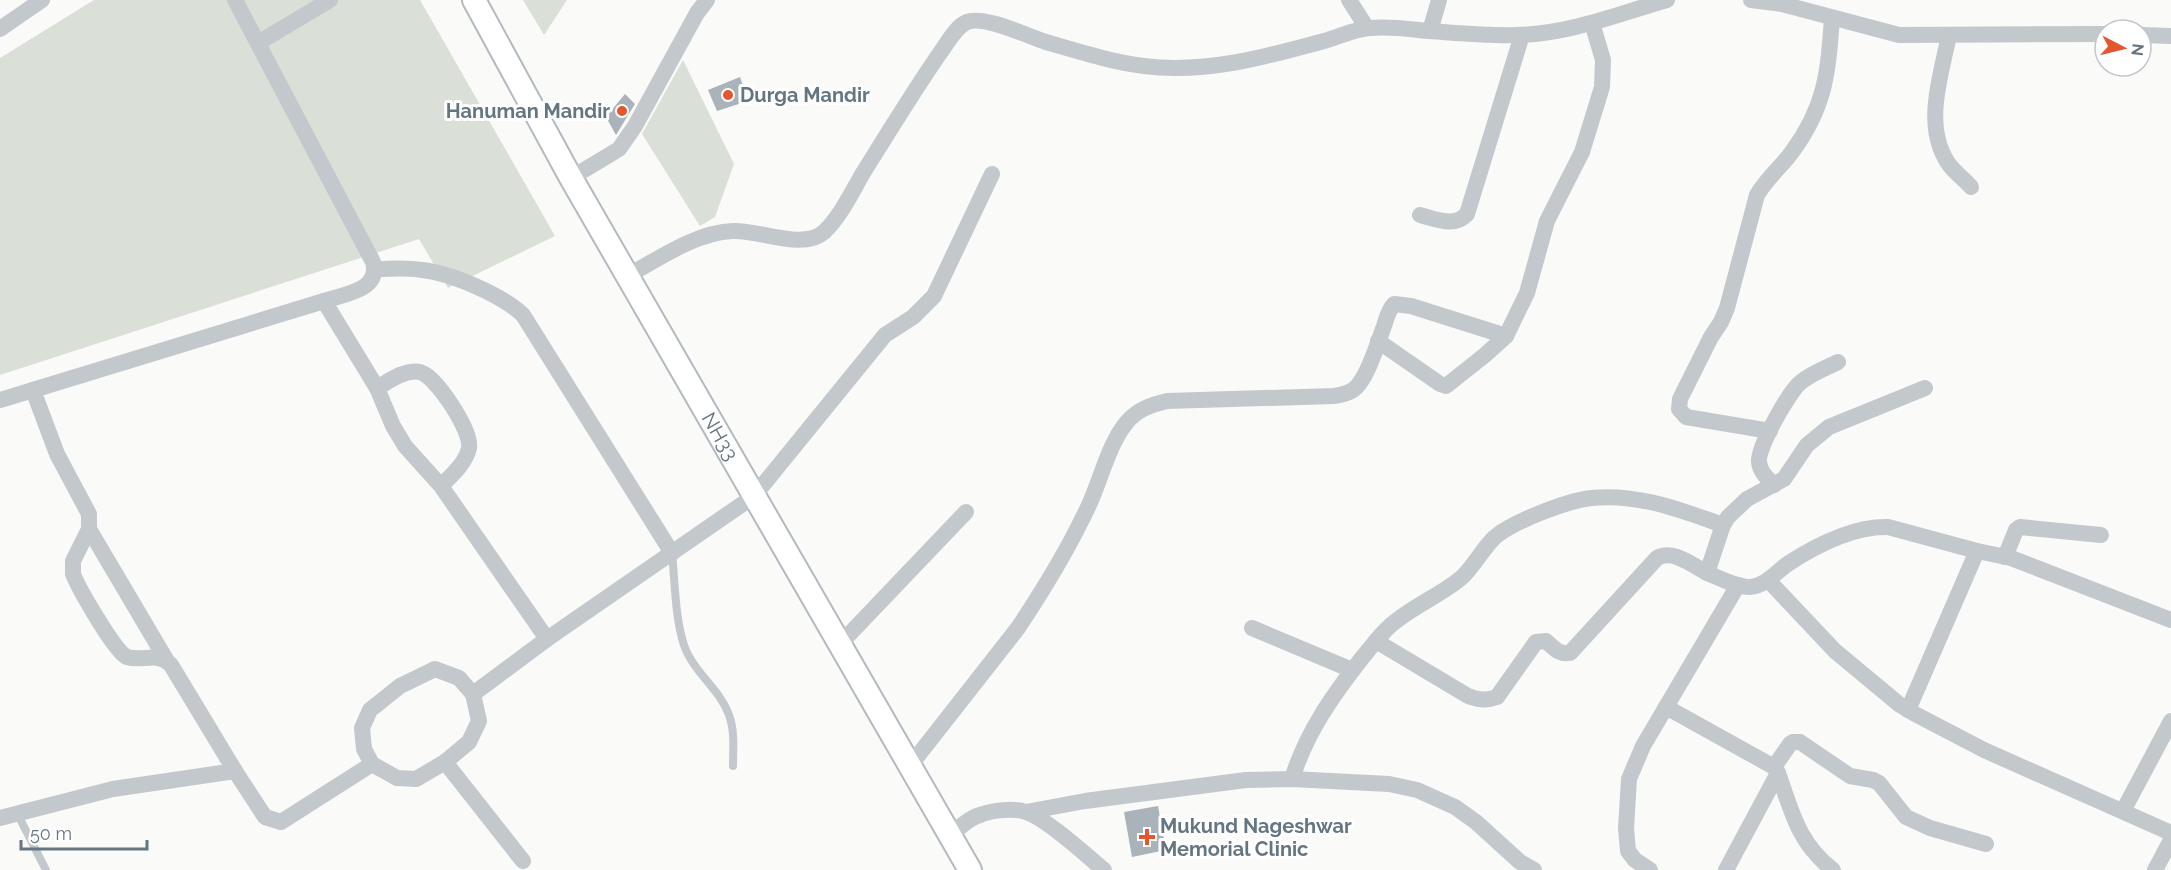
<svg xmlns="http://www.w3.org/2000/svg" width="2171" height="870" viewBox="0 0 2171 870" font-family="Raleway,sans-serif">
  <rect width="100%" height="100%" fill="#fafaf8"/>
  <g fill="#dadfd7">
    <path d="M94,0H420L555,236L448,288L419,239L0,375V58Z"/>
    <path d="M523,0H567L544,35Z"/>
    <path d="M683,60L734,164L715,217L700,226L642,134Z"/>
  </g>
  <g fill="#aab3b9">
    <path d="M740,77L748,101L717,111L708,90Z"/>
    <path d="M625,94L635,104L616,135L606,117Z"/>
    <path d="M1158,806L1166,850L1132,857L1124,812Z"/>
  </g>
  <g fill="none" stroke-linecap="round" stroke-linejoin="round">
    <g stroke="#b3babf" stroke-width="26">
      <g id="secondary">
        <path id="s1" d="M474,0L571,178L970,870"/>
      </g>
    </g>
    <g stroke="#c3c8cc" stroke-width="8">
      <path d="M672,553C675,582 675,618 684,645C693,672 720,689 729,715C735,731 733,749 733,766"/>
      <path d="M17,813L46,870"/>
    </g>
    <g stroke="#c3c8cc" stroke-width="16">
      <path d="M235,0L373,262C381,290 345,294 324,301"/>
      <path d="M1349,0L1367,28"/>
      <path d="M1751,0L1782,4L1899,35L2105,34"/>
      <path d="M0,29L42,0"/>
      <path d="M1430,31L1439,0"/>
      <path d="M1949,35C1941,76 1923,125 1948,163C1954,172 1964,179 1971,187"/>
      <path d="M2141,35L2171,36"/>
      <path d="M258,43L330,0"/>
      <path d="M571,178L619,149L635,126L697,13L707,0"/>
      <path d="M1420,215C1436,219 1454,228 1467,214L1522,35"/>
      <path d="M375,269C390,269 406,267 422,270C451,273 502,295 523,315L672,553"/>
      <path d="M629,275C660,258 695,233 732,231C758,229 803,251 824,232C840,217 852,192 863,173C888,133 913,92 940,53C947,44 955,27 967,22C984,15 1027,36 1046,42C1077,51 1111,62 1144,66C1204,74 1266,57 1324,41C1339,37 1354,29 1370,28C1389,26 1409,29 1429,31C1458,33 1488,36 1517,35C1569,34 1618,14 1667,0"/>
      <path d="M1378,341L1440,384L1446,386L1485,355L1506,336L1527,293L1547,221L1582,152L1602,87L1603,60L1592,23"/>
      <path d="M33,390L324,301L377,388"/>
      <path d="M0,400L33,390L57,454L89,514V529L73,561V574C78,587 116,654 127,657C143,662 158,651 171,665L235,771L265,817L281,822L372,764"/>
      <path d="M1770,431L1686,417L1679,409L1680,399L1711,337L1721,322L1727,308L1757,195C1767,178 1781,167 1792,152C1826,106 1828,72 1832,18"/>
      <path d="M1774,485C1767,478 1760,472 1759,462C1757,448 1790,390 1801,382C1812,373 1826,368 1838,362"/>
      <path d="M441,486C451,476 466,463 469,448C472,431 436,376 420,372C405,369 389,381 377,388L393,426L405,446L441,486L547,639L473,694"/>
      <path d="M89,529L167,661"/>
      <path d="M2005,557L2016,530L2020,527L2101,535"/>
      <path d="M1707,573C1720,578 1736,587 1750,587C1766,586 1777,571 1789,563C1817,545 1854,526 1888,527L1977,551L2011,558L2171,620"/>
      <path d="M1768,580L1835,651L1900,705L1915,714L1984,750L2171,833"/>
      <path d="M1252,628L1352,670"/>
      <path d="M547,639L754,496L885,335L913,317L934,296L992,174"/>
      <path d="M1376,641L1468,696C1479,700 1486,701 1497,697L1536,642L1546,641C1554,648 1559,655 1570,653L1657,558C1673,549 1692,565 1707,573L1723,525L1728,517L1747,499L1784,479L1807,445L1829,427L1925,388"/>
      <path d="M839,645L966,512"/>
      <path d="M435,669L459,678L473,694L479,721L469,742L445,762L416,779L397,778L372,764L364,749L362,728L370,710L400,686Z"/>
      <path d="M1666,707L1774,767L1790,744L1793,742H1800L1850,776L1873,780L1879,783L1906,817L1930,828L1986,844"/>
      <path d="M1908,710L1977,551"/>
      <path d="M445,762L523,861"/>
      <path d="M909,767L1018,628C1044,589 1069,548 1089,505C1101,479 1109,443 1127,422C1138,409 1151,405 1167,401L1334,396C1341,395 1347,394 1353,390C1367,381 1378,342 1384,326C1387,317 1388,311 1394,304L1411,306L1506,336"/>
      <path d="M1778,773C1792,812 1798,843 1833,870"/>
      <path d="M1292,779C1306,733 1333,695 1362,658C1373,645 1382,631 1396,621C1416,605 1440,595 1460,579C1474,567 1482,549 1495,537C1514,521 1567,501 1591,498C1638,493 1680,510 1723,525"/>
      <path d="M2123,811L2171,721"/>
      <path d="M1026,812L1085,801L1246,780L1292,779L1389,784L1417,790L1455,807L1476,822L1520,862L1534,870"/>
      <path d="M0,818L113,789L235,771"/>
      <path d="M950,836C959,828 969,818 980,815C992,810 1014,808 1026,812C1047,819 1086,855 1104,870"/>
      <path d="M1650,870L1635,860L1628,851L1626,828L1629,779L1643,746L1738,585"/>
      <path d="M1726,870L1778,773L1774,767"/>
      <path d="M2155,870L2171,840"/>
    </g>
    <use href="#secondary" stroke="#fff" stroke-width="22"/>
  </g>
  <g fill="#e4572e" stroke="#fff" stroke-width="2">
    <circle cx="728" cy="95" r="6"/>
    <circle cx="622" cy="111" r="6"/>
    <path d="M1144 828h6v6h6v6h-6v6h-6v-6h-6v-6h6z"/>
  </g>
  <g text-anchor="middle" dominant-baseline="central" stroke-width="6" stroke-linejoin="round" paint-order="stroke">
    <g font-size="20" font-weight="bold" fill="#657683" stroke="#fff" text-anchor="start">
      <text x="740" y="95">Durga Mandir</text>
      <text x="610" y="111" text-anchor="end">Hanuman Mandir</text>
      <text x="1160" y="826">Mukund Nageshwar<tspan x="1160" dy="23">Memorial Clinic</tspan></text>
    </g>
    <g font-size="20" fill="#657683" stroke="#fff">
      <text stroke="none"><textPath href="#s1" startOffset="501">NH33</textPath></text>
    </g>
  </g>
  <g transform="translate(2123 48) rotate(97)"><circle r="28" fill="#ffffff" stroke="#c1c8cd" stroke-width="1.5"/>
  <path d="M0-4.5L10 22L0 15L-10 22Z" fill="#e4572e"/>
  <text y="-9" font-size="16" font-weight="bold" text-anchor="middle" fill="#657683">N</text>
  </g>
  <path d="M21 840v9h126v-9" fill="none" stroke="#657683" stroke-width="3"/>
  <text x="30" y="840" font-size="18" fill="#657683" stroke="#ffffff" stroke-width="4.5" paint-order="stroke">50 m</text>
</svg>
